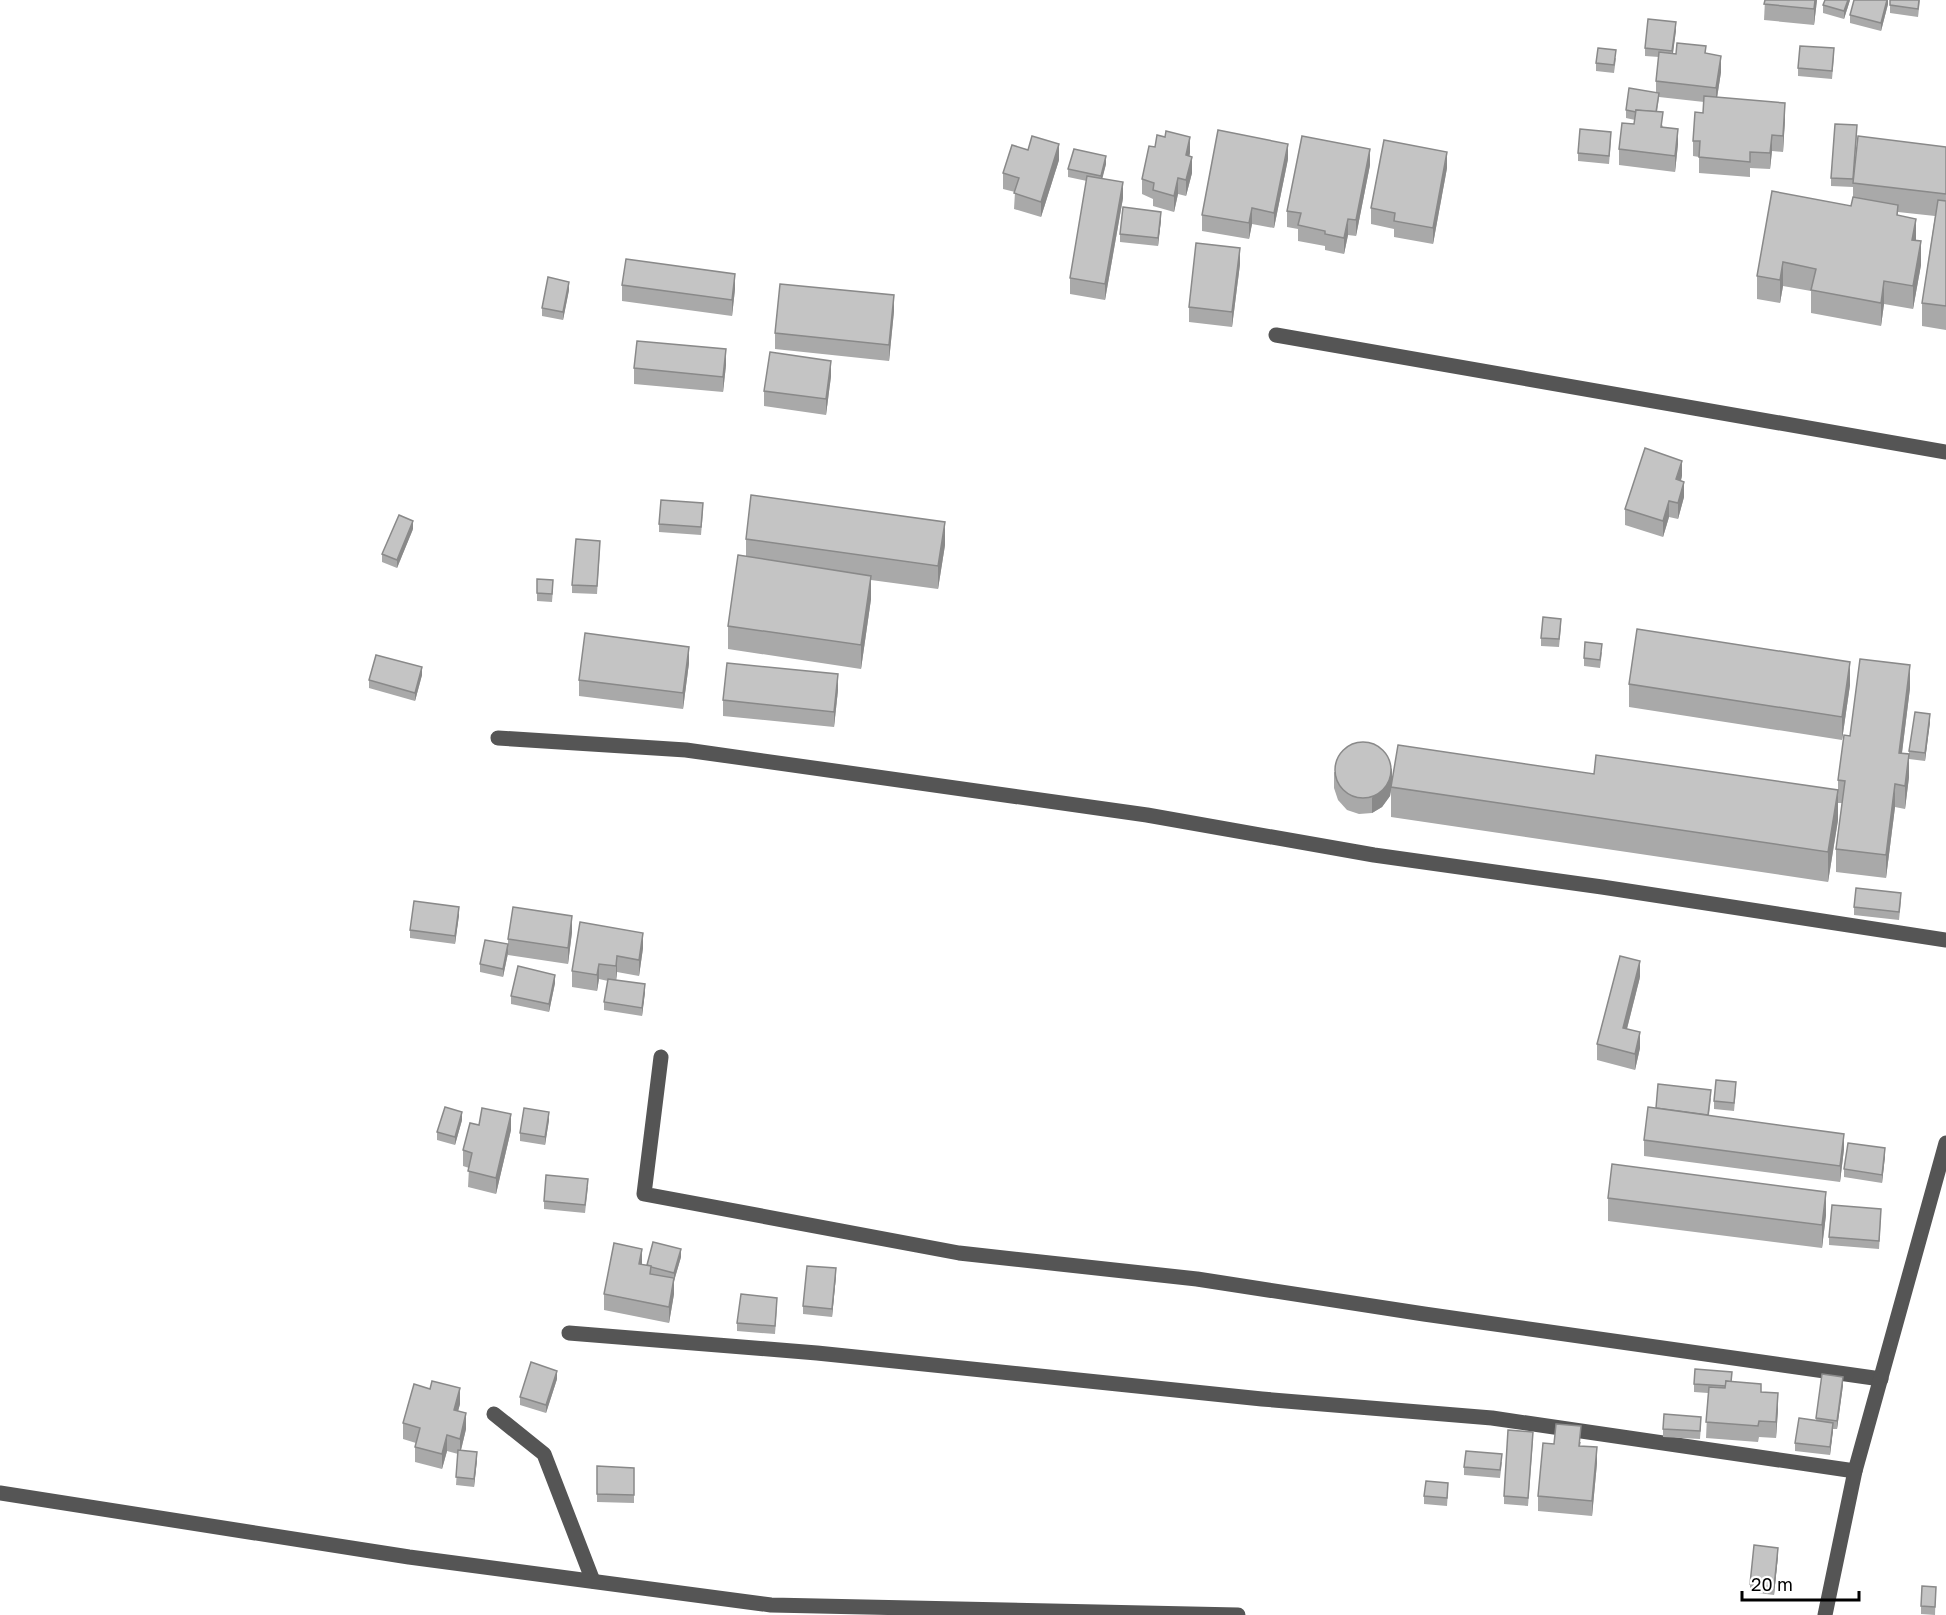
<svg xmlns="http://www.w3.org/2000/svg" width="1946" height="1615" viewBox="0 0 1946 1615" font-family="'Golos Text',sans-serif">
  <rect width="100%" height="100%" fill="#fff"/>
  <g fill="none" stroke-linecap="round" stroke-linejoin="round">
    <g stroke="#555" stroke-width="15">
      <path d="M1276,335L1946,452"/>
      <path d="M498,738L686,750L1147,815L1374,855L1602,887L1946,940"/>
      <path d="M661,1057L644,1194L959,1253L1197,1279L1424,1314L1881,1379"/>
      <path d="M569,1333L817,1353L1262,1399L1492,1418L1855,1471"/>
      <path d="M494,1414L544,1454L593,1581"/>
      <path d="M0,1493L409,1557L771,1605L1238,1615"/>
      <path d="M1825,1615L1855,1471L1946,1143"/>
    </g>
  </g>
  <g fill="#a9a9a9">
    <path d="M1765,0H1817L1814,25L1764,20Z"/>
    <path d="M1850,0L1844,19L1823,13V5Z"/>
    <path d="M1888,0V4L1881,31L1850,23V15Z"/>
    <path d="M1920,0L1918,17L1890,13V5Z"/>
    <path d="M1676,30L1673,54H1706L1721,72L1717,98L1785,119L1783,152L1772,151L1770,169L1750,168V177L1699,173V157L1693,156V141L1703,113L1704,102L1659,97L1657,112L1663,127L1678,144L1675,172L1619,165V149L1634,124L1635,120L1626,118V110L1656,92V81L1659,57L1645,56V48Z"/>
    <path d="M1834,56L1832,79L1798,76V68Z"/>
    <path d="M1616,58L1614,73L1596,71V63Z"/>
    <path d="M1857,133L1855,160L1946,147V330L1922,326V303L1935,216L1898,212V216L1916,241L1921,265L1913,309L1884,304L1881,326L1811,313V291L1783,286L1780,303L1757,299V276L1851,206L1853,198V187L1831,186V178Z"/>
    <path d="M1611,140L1609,164L1578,161V153Z"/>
    <path d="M1190,153L1189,156L1192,173L1186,196L1178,194L1174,212L1153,206V199L1142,194V179Z"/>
    <path d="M1288,159L1274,228L1252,224L1249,239L1202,231V215Z"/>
    <path d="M1059,160L1041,217L1014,209L1015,192L1003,189V173Z"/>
    <path d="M1106,164L1102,178L1123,198L1105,300L1070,294V278L1087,181L1068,177V169Z"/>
    <path d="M1370,165L1356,236L1348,235L1344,254L1325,250V246L1298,241V229L1287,227V211Z"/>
    <path d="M1447,168L1433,244L1394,237V229L1371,224V208Z"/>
    <path d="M1161,220L1158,246L1120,242V234Z"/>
    <path d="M1240,264L1232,327L1189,322V307Z"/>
    <path d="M622,285L735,289L732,316L622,301Z"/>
    <path d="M569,290L563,320L542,316V308Z"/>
    <path d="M894,311L889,361L775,349V333Z"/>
    <path d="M726,365L723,392L634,384V368Z"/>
    <path d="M831,376L826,415L764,406V391Z"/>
    <path d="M1682,476L1681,481L1684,497L1678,519L1669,517L1663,537L1625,525V509Z"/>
    <path d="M703,511L701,535L659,532V524Z"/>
    <path d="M413,529L397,568L382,562V554Z"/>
    <path d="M746,539L945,545L938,589L871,580V599L861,669L728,649V626L746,556Z"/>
    <path d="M600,549L597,594L572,593V585Z"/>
    <path d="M553,588L552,602L537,601V593Z"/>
    <path d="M1561,627L1559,647L1541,646V638Z"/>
    <path d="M1602,652L1600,668L1584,666V658Z"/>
    <path d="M689,663L683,709L579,696V680Z"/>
    <path d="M422,675L415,701L369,688V680Z"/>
    <path d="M1629,684L1850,685L1842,740L1629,707Z"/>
    <path d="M1910,688L1902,753L1909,777L1905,809L1895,807L1886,878L1836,872V849L1842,803H1838V780L1850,736Z"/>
    <path d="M838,690L834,727L723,716V700Z"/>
    <path d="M1930,722L1925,761L1909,759V751Z"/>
    <path d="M1334,772L1392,784L1390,796L1382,807L1372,813L1359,814L1347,810L1338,800L1334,788Z"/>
    <path d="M1594,774L1838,820L1828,882L1391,817V787Z"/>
    <path d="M1901,901L1899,920L1854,915V907Z"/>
    <path d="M459,915L455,944L410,938V930Z"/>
    <path d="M572,932L568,964L508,955V953L503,977L480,972V964L508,944V939Z"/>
    <path d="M643,948L639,976L617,972L616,980L645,992L642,1016L604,1010V1002L608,981L599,979L597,991L572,987V971Z"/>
    <path d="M1640,977L1627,1029L1640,1048L1635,1070L1597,1060V1044Z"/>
    <path d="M555,983L549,1012L511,1004V996Z"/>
    <path d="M1736,1090L1734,1111L1714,1109V1101Z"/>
    <path d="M1711,1098L1709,1115L1844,1149L1840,1182L1644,1156V1140Z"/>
    <path d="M462,1120L455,1145L437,1140V1132Z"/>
    <path d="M549,1120L545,1145L520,1141V1133Z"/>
    <path d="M479,1125L511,1130L496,1194L468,1187L469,1168L463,1166V1150Z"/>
    <path d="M1885,1156L1882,1183L1844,1177V1169Z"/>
    <path d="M588,1187L585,1213L544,1209V1201Z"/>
    <path d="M1608,1198L1826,1215L1822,1248L1608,1221Z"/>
    <path d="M1881,1217L1879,1249L1829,1245V1237Z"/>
    <path d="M681,1257L674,1281V1294L669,1323L604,1310V1294L642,1264L647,1265Z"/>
    <path d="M836,1276L832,1317L803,1314V1306Z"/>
    <path d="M777,1306L775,1334L737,1331V1323Z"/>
    <path d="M1822,1374L1843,1385L1837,1429H1833L1830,1455L1795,1451V1443L1816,1420Z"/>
    <path d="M557,1379L546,1413L520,1405V1397Z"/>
    <path d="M1732,1382L1761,1392L1778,1409L1776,1438L1759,1437L1758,1442L1706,1438L1708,1393L1694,1392V1384Z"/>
    <path d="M460,1404L458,1411L466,1429L461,1450L477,1460L474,1487L456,1485L458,1454L447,1451L442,1469L415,1462V1447L416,1443L403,1439V1423Z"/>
    <path d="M1701,1425L1700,1439L1663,1437V1429Z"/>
    <path d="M1533,1440L1528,1506L1504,1504V1496Z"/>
    <path d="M1581,1442L1580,1446L1597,1463L1592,1516L1538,1511V1496L1554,1444Z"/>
    <path d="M1502,1462L1500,1478L1464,1475V1467Z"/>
    <path d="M597,1466L634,1468V1503L597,1502Z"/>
    <path d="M1448,1491L1447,1506L1424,1504V1496Z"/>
    <path d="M1778,1556L1774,1595L1750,1592V1584Z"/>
    <path d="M1936,1587L1935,1615L1921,1614V1606Z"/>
  </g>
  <g fill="#898989">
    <path d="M1815,0H1817L1814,25V9Z"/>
    <path d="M1848,0H1850L1844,19V11Z"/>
    <path d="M1887,0H1888V4L1881,31V23Z"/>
    <path d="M1676,22V30L1672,59V51Z"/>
    <path d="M1721,56V72L1716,104V88Z"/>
    <path d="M1785,103V119L1783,152V136Z"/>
    <path d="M1678,129V144L1675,172V156Z"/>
    <path d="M1772,135V151L1770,169V153Z"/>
    <path d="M1190,137V153L1186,171V155Z"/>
    <path d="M1059,144V160L1041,217V202Z"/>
    <path d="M1288,144V159L1274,228V213Z"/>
    <path d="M1370,149V165L1356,236V220Z"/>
    <path d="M1447,152V168L1433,244V228Z"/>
    <path d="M1106,156V164L1101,184V176Z"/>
    <path d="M1192,157V173L1186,196V180Z"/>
    <path d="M1178,178V194L1174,212V196Z"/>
    <path d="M1123,182V198L1105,300V284Z"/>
    <path d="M1252,208V224L1249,239V223Z"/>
    <path d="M1161,212V220L1158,246V238Z"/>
    <path d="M1348,219V235L1344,254V238Z"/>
    <path d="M1916,219V242L1912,240Z"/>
    <path d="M1921,241V265L1913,309V286Z"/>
    <path d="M1240,248V264L1232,327V312Z"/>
    <path d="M1783,262V286L1780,303V280Z"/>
    <path d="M735,274V289L732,316V300Z"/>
    <path d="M1884,281V304L1881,326V303Z"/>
    <path d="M569,282V290L563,320V312Z"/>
    <path d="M894,295V311L889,361V345Z"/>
    <path d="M726,349V365L723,392V377Z"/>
    <path d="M831,361V376L826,415V399Z"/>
    <path d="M1682,461V476L1676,495V479Z"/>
    <path d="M1684,482V497L1678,519V503Z"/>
    <path d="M1669,501V517L1663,537V521Z"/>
    <path d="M413,521V529L397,568V560Z"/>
    <path d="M945,522V545L938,589V566Z"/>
    <path d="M871,576V599L861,669V645Z"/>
    <path d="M689,647V663L683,709V693Z"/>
    <path d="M1850,662V685L1842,740V717Z"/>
    <path d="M1910,665V688L1899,776V753Z"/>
    <path d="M422,667V675L415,701V693Z"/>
    <path d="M838,674V690L834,727V712Z"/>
    <path d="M1930,714V722L1925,761V753Z"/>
    <path d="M1909,754V777L1905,809V786Z"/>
    <path d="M1392,768V784L1390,796L1382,807L1372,813V798Z"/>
    <path d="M1895,784V807L1886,878V855Z"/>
    <path d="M1838,790V820L1828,882V852Z"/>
    <path d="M459,907V915L455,944V936Z"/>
    <path d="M572,916V932L568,964V948Z"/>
    <path d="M643,933V948L639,976V960Z"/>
    <path d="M508,945V953L503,977V969Z"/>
    <path d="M617,956V972L616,982V966Z"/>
    <path d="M1640,961V977L1623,1044V1028Z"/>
    <path d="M599,964V979L597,991V975Z"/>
    <path d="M555,975V983L549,1012V1004Z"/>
    <path d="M645,984V992L642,1016V1008Z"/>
    <path d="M1640,1032V1048L1635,1070V1054Z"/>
    <path d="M462,1112V1120L455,1145V1137Z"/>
    <path d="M549,1112V1120L545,1145V1137Z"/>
    <path d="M511,1114V1130L496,1194V1178Z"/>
    <path d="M1844,1134V1149L1840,1182V1166Z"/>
    <path d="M1885,1148V1156L1882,1183V1175Z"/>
    <path d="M1826,1192V1215L1822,1248V1225Z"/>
    <path d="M642,1249V1265L639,1264Z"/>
    <path d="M681,1249V1257L674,1281V1273Z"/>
    <path d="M836,1268V1276L832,1317V1309Z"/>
    <path d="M674,1278V1294L669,1323V1307Z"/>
    <path d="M557,1371V1379L546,1413V1405Z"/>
    <path d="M1843,1377V1385L1837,1429V1421Z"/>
    <path d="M460,1388V1404L454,1426V1410Z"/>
    <path d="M1778,1393V1409L1776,1438V1422Z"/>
    <path d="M466,1413V1429L460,1454V1439Z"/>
    <path d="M1833,1423V1431L1830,1455V1447Z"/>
    <path d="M447,1435V1451L442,1469V1454Z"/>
    <path d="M1597,1447V1463L1592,1516V1501Z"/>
    <path d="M477,1452V1460L474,1487V1479Z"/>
    <path d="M1778,1548V1556L1774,1595V1587Z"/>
  </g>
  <g fill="#c4c4c4" stroke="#898989" stroke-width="1.5">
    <path d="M1765,0H1815L1814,9L1764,4Z"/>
    <path d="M1825,0H1848L1844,11L1823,5Z"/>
    <path d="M1854,0H1887L1881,23L1850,15Z"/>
    <path d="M1890,0H1919L1918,9L1890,5Z"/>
    <path d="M1648,19L1676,22L1672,51L1645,48Z"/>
    <path d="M1677,43L1706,46L1705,53L1721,56L1716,88L1656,81L1659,52L1676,54Z"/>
    <path d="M1800,46L1834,48L1832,71L1798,68Z"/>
    <path d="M1598,48L1616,50L1614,65L1596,63Z"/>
    <path d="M1629,88L1659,93L1656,112L1636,110V112L1626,110Z"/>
    <path d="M1704,96L1785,103L1783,136L1772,135L1770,153L1750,152V162L1699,157L1700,141H1693L1695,112L1703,113Z"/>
    <path d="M1636,110L1663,112L1661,127L1678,129L1675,156L1619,149L1622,123L1634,124Z"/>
    <path d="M1835,124L1857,125L1853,179L1831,178Z"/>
    <path d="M1580,129L1611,132L1609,156L1578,153Z"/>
    <path d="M1218,130L1288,144L1274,213L1252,208L1249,223L1202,215Z"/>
    <path d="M1166,131L1190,137L1186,155L1192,157L1186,180L1178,178L1174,196L1153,190L1154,183L1142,179L1149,146L1155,147L1157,135L1165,137Z"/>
    <path d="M1032,136L1059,144L1041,202L1014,193L1019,178L1003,173L1012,145L1028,150Z"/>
    <path d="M1302,136L1370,149L1356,220L1348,219L1344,238L1325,234V231L1298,225L1301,213L1287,211Z"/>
    <path d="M1858,136L1946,147V194L1853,183Z"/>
    <path d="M1384,140L1447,152L1433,228L1394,221L1395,213L1371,208Z"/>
    <path d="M1074,149L1106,156L1101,176L1068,169Z"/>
    <path d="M1087,176L1123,182L1105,284L1070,278Z"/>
    <path d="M1772,191L1851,206L1853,197L1898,205L1897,215L1916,219L1912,240L1921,241L1913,286L1884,281L1881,303L1811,290L1816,269L1783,262L1780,280L1757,276Z"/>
    <path d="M1938,200L1946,201V306L1922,303Z"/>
    <path d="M1123,207L1161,212L1158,238L1120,234Z"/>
    <path d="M1196,243L1240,248L1232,312L1189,307Z"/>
    <path d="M626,259L735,274L732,300L622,285Z"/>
    <path d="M548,277L569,282L563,312L542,308Z"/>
    <path d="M780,284L894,295L889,345L775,333Z"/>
    <path d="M637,341L726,349L723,377L634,368Z"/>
    <path d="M770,352L831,361L826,399L764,391Z"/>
    <path d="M1645,448L1682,461L1676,479L1684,482L1678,503L1669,501L1663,521L1625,509Z"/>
    <path d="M751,495L945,522L938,566L746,539Z"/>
    <path d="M661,500L703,503L701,527L659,524Z"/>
    <path d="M399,515L413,521L397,560L382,554Z"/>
    <path d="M576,539L600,541L597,586L572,585Z"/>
    <path d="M738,555L871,576L861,645L728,626Z"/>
    <path d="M537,579L553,580L552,594L537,593Z"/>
    <path d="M1543,617L1561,619L1559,639L1541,638Z"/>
    <path d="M1637,629L1850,662L1842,717L1629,684Z"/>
    <path d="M585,633L689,647L683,693L579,680Z"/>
    <path d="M1585,642L1602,644L1600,660L1584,658Z"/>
    <path d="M376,655L422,667L415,693L369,680Z"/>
    <path d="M1860,659L1910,665L1899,753L1909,754L1905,786L1895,784L1886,855L1836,849L1845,781L1838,780L1844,735L1850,736Z"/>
    <path d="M727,663L838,674L834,712L723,700Z"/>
    <path d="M1915,712L1930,714L1925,753L1909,751Z"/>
    <circle cx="1363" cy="770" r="28"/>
    <path d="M1398,745L1594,774L1596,755L1838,790L1828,852L1391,787Z"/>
    <path d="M1856,888L1901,893L1899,912L1854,907Z"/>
    <path d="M414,901L459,907L455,936L410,930Z"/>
    <path d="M513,907L572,916L568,948L508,939Z"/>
    <path d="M580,922L643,933L639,960L617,956L616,966L599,964L597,975L572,971Z"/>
    <path d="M485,940L508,944L503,969L480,964Z"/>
    <path d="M1620,956L1640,961L1623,1028L1640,1032L1635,1054L1597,1044Z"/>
    <path d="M518,966L555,975L549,1004L511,996Z"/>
    <path d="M608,979L645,984L642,1008L604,1002Z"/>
    <path d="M1716,1080L1736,1082L1734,1103L1714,1101Z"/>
    <path d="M1658,1084L1711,1090L1708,1115L1656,1108Z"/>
    <path d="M445,1107L462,1112L455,1137L437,1132Z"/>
    <path d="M1648,1107L1844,1134L1840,1166L1644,1140Z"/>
    <path d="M482,1108L511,1114L496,1178L468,1171L472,1153L463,1150L470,1123L479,1125Z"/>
    <path d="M524,1108L549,1112L545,1137L520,1133Z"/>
    <path d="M1848,1143L1885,1148L1882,1175L1844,1169Z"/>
    <path d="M1612,1164L1826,1192L1822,1225L1608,1198Z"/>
    <path d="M546,1175L588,1179L585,1205L544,1201Z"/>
    <path d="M1832,1205L1881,1209L1879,1241L1829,1237Z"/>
    <path d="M653,1242L681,1249L674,1273L651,1267V1266L647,1265Z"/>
    <path d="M614,1243L642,1249L639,1264L651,1266L650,1274L674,1278L669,1307L604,1294Z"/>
    <path d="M807,1266L836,1268L832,1309L803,1306Z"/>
    <path d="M741,1294L777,1298L775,1326L737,1323Z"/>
    <path d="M531,1362L557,1371L546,1405L520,1397Z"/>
    <path d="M1695,1369L1732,1372L1731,1382L1726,1381V1386L1694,1384Z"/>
    <path d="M1822,1374L1843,1377L1837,1421L1816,1418Z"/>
    <path d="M432,1381L460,1388L454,1410L466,1413L460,1439L447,1435L442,1454L415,1447L420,1428L403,1423L414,1384L430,1389Z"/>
    <path d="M1726,1381L1761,1384V1392L1778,1393L1776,1422L1759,1421L1758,1426L1706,1422L1709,1387L1725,1388Z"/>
    <path d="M1664,1414L1701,1417L1700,1431L1663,1429Z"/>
    <path d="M1799,1418L1833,1423L1830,1447L1795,1443Z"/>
    <path d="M1556,1424L1581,1426L1579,1446L1597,1447L1592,1501L1538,1496L1543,1443L1554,1444Z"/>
    <path d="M1508,1430L1533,1432L1528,1498L1504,1496Z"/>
    <path d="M458,1450L477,1452L474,1479L456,1477Z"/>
    <path d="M1466,1451L1502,1454L1500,1470L1464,1467Z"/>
    <path d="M597,1466L634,1468V1495L597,1494Z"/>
    <path d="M1426,1481L1448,1483L1447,1498L1424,1496Z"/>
    <path d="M1754,1545L1778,1548L1774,1587L1750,1584Z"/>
    <path d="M1922,1586L1936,1587L1935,1607L1921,1606Z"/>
  </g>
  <path d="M1742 1591v9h117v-9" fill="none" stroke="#000000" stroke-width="3"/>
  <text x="1751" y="1591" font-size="18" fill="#000000" stroke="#ffffff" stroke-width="4.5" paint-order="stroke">20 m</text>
</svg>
